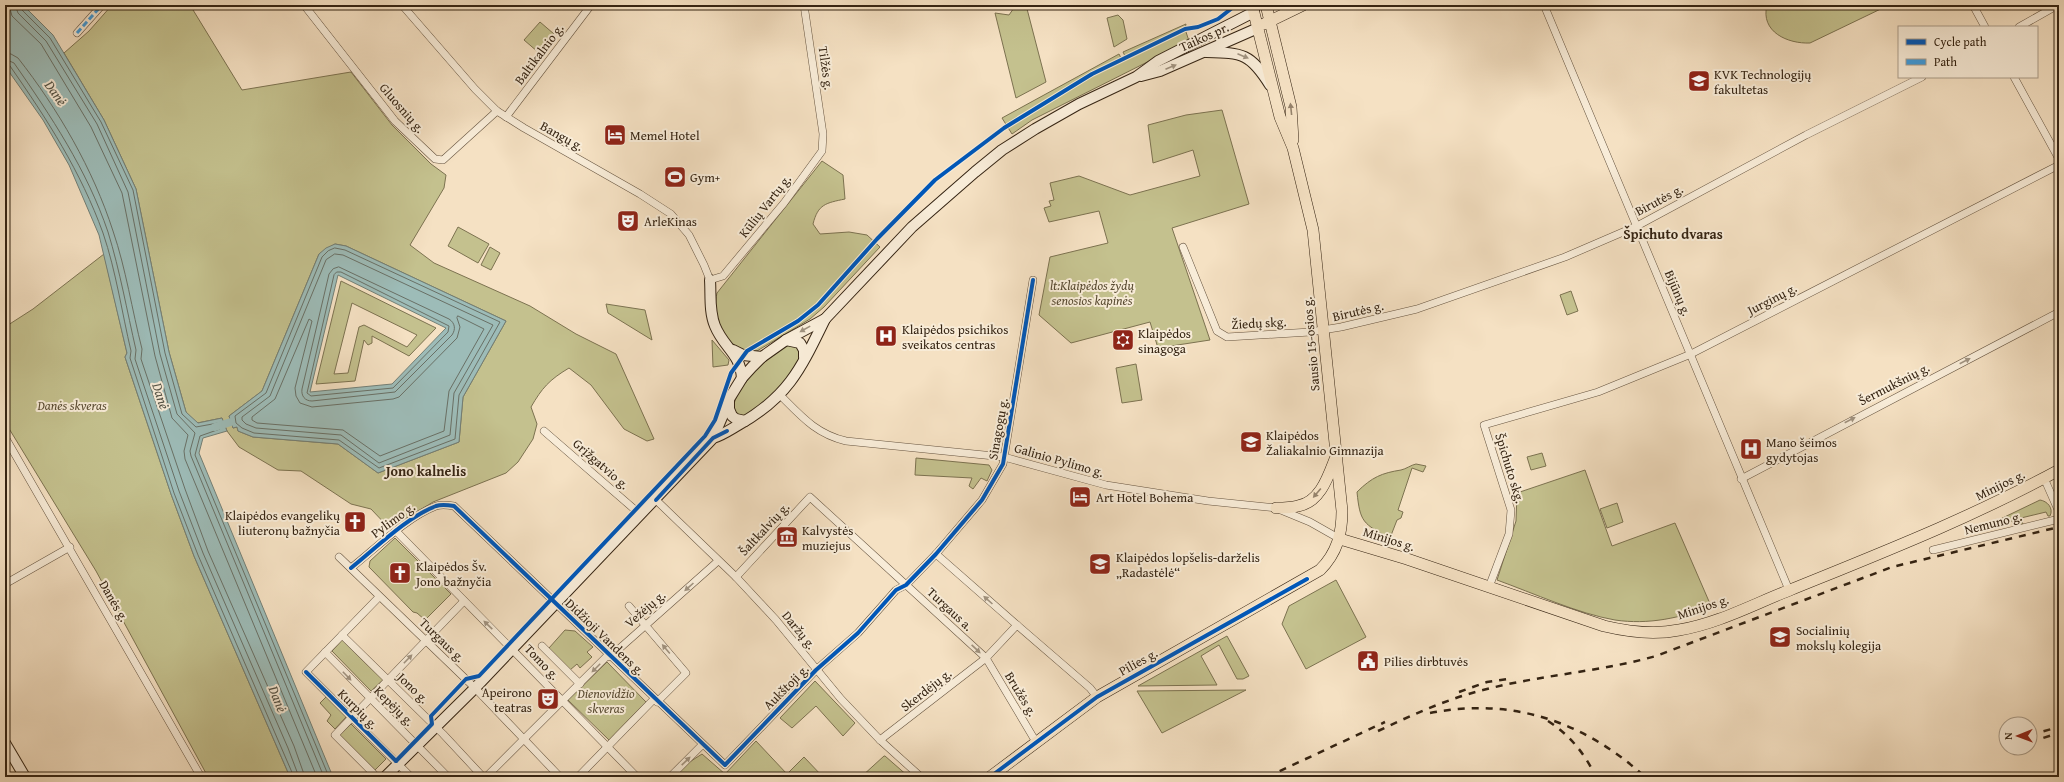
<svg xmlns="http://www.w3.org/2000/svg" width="2064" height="782" viewBox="0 0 2064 782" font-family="'Gentium Book Plus',serif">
  <rect width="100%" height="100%" fill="#f5e1c3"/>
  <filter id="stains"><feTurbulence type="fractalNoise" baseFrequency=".005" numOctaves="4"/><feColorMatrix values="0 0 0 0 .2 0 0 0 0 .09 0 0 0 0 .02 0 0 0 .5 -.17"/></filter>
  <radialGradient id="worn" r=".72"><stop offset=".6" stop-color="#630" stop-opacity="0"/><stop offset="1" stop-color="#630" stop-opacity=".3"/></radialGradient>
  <g fill="#c4c18e" stroke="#7c7250" fill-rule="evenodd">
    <path d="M112,5H190L242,90L351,72L392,125L431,164L446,175L444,188L410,245L434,263L530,306L576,334L616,354L654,439L647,441L624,429L591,385L569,368C549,380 542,388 531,407L537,424L533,439L518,462L506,473L433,502L390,529L371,509L351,504L301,471L278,470L239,447L227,431L222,418L197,423L186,412L169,352L136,189L104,120L64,53L89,31ZM335,244L346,246L506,321L463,397L459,442L378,473L338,444L253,437L238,431L237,427L233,428L229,416L262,391L319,254Z"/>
    <path d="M1016,5H1026L1046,82L1016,98L995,13L1009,15Z"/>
    <path d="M1767,5H1889L1810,43C1788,44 1760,32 1767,5Z"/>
    <path d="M1118,15L1123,20L1127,39L1114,47L1107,18Z"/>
    <path d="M540,22L554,34L538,52L524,40Z"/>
    <path d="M1186,24L1185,29L1189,41L1032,120L1012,134L1002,118L1119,54L1121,58L1125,56L1123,52Z"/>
    <path d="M1222,110L1249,204L1172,228L1210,340L1158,348L1150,322L1071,343L1039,315L1050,257L1108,243L1099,211L1049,222L1044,208L1051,206L1049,201L1054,200L1050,183L1079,176L1130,195L1200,176L1193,150L1153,163L1148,125L1186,115Z"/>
    <path d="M822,161L843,175L845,199C826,203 818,204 813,224L820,234L849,232L867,235L880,247L824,307L810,319L757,351C742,356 724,338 718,325C714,316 715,302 717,293Z"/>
    <path d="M458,227L489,244L478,263L448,246Z"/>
    <path d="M490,247L500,253L491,270L481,265Z"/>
    <path d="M104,254L127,353L125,357L171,494L194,556L290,777H208L96,571L5,422V327L33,309Z"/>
    <path d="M341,281L436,328L409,356L372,336V343L368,345L364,340L355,381L316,384ZM352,303L417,335L407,347L364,325L359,327L348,373L334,374Z"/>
    <path d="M1571,291L1578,311L1567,315L1560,295Z"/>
    <path d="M606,304L645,310L652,340L608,313Z"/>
    <path d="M712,340L729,360L728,365L713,367Z"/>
    <path d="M789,345H795L801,353C797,373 761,414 740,417L733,412C732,390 768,351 789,345Z"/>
    <path d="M1136,364L1142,400L1122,403L1116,368Z"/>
    <path d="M1542,453L1546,466L1531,470L1527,457Z"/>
    <path d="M916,458L989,465L992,470L987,481L981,478L973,489L969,486L972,478L915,475Z"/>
    <path d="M1416,464L1426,466L1423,472L1412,468L1398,510L1403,512L1401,518L1397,520L1390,538C1363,524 1360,522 1357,492C1372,477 1382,473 1401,470C1406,469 1411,465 1416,464Z"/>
    <path d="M1585,470L1612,546L1675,523L1711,606C1681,618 1648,625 1615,620C1579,614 1533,593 1497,580L1516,521L1517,493Z"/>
    <path d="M2040,500C2047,501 2054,508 2050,516H2048L2046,512L2021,518L2023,524L2014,526L2012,521L1970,531L1992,523Z"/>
    <path d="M1617,503L1623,522L1607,528L1600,509Z"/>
    <path d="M395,538L451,594L425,620L417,613L413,612L369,567L370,561Z"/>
    <path d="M1336,580L1366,637L1306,669L1282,624L1289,606Z"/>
    <path d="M565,630L575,631L593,647L587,652L592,657L580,668L577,664L570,670L549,648Z"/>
    <path d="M1227,636L1249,676L1243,679H1237L1219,645L1201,656L1217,685L1138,686Z"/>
    <path d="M342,640L383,680L371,691L332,651Z"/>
    <path d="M607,662L646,702L609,740L568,700Z"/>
    <path d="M815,681L855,723L843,736L816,706L792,728L780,718Z"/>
    <path d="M1246,690L1162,733L1137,691Z"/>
    <path d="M326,697L346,717L335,729L327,721L331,715L320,703Z"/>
    <path d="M351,724L386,759L375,770L340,735Z"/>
    <path d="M756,741L787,774L804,757L823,777H675L688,763L702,754L725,774Z"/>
    <path d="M884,756H885L909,777H861Z"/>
  </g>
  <g fill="#9dbcb8" stroke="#737f76" fill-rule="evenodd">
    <path d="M5,5H23L53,35L104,120L136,189L169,352L186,412L198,423L222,418L227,431L203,438L199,453L333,777H290L194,556L171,494L125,357L127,353L99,235L69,165L58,146L43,120L5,66Z"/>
    <path d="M335,244L346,246L506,321L463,397L459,442L378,473L338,444L253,437L238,431L237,427L233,428L229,416L262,391L319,254L326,248ZM338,275L446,328L392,384L310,392Z"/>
  </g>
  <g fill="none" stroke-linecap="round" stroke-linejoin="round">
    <g stroke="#697066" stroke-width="1">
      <path d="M9,5L12,16L41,44L91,127L122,193L155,356L172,418L188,435L184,451L185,459L317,777"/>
      <path d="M15,5L18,13L46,41L97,124L128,192L160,354L177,414L195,433L190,451L191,456L324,777"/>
      <path d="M20,5L21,9L50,38L101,122L133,190L165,353L182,414L196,427L218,423L221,427L220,429L200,436L195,455L329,777"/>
      <path d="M5,53L11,54L18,58C58,109 93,169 113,231C126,269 132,310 142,349L141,359L185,489L208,551L294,746L305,777"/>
      <path d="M5,59L14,63C51,116 87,170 108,232C120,271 127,311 136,350L135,359L179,491L203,553L288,748L299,777"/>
      <path d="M5,64L10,66C47,119 81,172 103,233C116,271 122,313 131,351L130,358L174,493L198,555L294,777"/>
      <path d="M335,248L345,250L500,322L459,395L455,439L379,468L339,440L254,433L242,428L236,423L235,416L266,393L322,257L328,251Z"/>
      <path d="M335,254L343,255L493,325L454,393L450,435L379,463L341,435L256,428L246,424L242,420V417L270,396L326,260Z"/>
      <path d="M339,267L449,319C455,323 456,329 452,335L395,392L312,401C305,401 301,396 302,389L329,274L333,269Z"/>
      <path d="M337,272H341L449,326L448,332L393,388L311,396L307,393L334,275Z"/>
      <path d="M458,316L484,329L449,391L444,431L380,456L343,430L257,423L252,420V417L275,399L309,319L312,321L295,388L296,396L300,403L312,407L393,399L399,397L457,338L460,327L457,318Z"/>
    </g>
    <path stroke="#9dbcb8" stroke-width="8" d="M215,427L231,422"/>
    <g stroke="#65533f" stroke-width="8">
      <g id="street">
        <path d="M304,5L395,121L435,159L443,160L497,111"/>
        <path d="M402,5L475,89L497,111L524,128L640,194L671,214L689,235L704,265L710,280L723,276L784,203L822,151L823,134L804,5"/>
        <path d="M1544,5L1789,590"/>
        <path d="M1973,5L1985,27"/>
        <path d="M2019,27L2058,5"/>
        <path d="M77,33L102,5"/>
        <path d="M2014,77L2059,159"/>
        <path d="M506,117L591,5"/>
        <path d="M1183,247L1217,331L1227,337L1310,332L1341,327L1417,309L1565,257L1637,226L1806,135L1922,77"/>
        <path d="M780,395C801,416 816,434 846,441L1004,457L1106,485L1208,501L1276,508L1310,522L1340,539"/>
        <path d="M544,431L641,515"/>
        <path d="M5,437L201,777"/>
        <path d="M2044,478L2059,512"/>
        <path d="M1741,479L2059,312"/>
        <path d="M656,500L736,577L776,620L841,699L880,740L921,777"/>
        <path d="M396,531L637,777"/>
        <path d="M1933,550L2059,519"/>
        <path d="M936,554L1017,625"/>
        <path d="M339,557L475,688L560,777"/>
        <path d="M351,568C375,549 407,517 436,506C442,504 448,505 454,506L725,765L816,670L858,633L896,590L906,585L936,554L982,500L1003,464L1033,280"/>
        <path d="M736,577L810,497L986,658L1036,742"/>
        <path d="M5,584L70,547"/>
        <path d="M1489,587L1509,534L1511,510L1484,425L1598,392L1691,354L2059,165"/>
        <path d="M379,597L306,672L411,777"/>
        <path d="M629,606L686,673L657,702"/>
        <path d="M342,635L443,734L483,777"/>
        <path d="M542,646L580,684"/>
        <path d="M325,652L448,777"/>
        <path d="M880,740L986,658L1017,625L1090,688L1097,697"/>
        <path d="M374,774L335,735L464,601"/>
        <path d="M486,777L606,657L611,656L718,561"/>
        <path d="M578,777L654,699"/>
        <path d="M670,777L702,745"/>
      </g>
    </g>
    <g stroke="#352413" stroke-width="12">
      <g id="secondary">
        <path d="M1206,52C1243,53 1250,53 1270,85"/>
        <path d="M1141,76L1160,71L1258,28"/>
        <path d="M710,280C711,295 709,312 715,326C724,348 740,353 742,378"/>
        <path d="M786,340L800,343L804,350V357"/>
        <path d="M733,350L743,355L762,357"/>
        <path d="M745,421L736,419L732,416L729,409V399L742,378L752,367L762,357L786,340L825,319L912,227L975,172L1002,150L1035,129L1079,104L1136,77L1158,61L1254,12"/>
        <path d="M713,438L729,401"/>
        <path d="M5,743L25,777"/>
        <path d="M385,777L475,688L713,438C723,435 731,429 740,424C789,396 801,368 825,319"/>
      </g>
    </g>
    <g stroke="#352413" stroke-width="12">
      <g id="primary">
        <path d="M1266,5L1291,107L1293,140"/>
        <path d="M1264,24L1303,5"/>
        <path d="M1276,508C1283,508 1291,508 1298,506C1320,502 1328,477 1335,459"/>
        <path d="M1340,539L1407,559L1604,626C1629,632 1654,635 1679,630C1717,624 1754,604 1790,590C1881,553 1973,517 2059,470"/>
        <path d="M990,777L1097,697L1320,570C1337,553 1342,534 1342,511L1313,230L1293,148L1280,117L1252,5"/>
      </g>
    </g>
    <use href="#street" stroke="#f8ecd8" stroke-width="7"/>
    <use href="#secondary" stroke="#f8ecd8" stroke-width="10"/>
    <use href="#primary" stroke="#f5e1c3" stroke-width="11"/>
    <g stroke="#352413" stroke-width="2.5" stroke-dasharray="7 7" stroke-linecap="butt">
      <path d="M1459,692L1487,682L1507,679"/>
      <path d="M1430,713C1511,697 1584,721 1645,777"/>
      <path d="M1548,721C1570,735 1585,754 1596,777"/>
      <path d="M1378,731C1412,715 1447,699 1483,690C1540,675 1599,672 1656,656L1892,567L2059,527"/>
      <path d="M2030,735L2059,727"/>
      <path d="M2030,742L2059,733"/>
      <path d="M1267,777L1385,722"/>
    </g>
    <path stroke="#3e9cde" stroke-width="3" stroke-dasharray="6 3" stroke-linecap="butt" d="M77,33L102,5"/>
    <g stroke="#f8ecd8" stroke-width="6">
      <g id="cycleway">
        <path d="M656,500L713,438L727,431"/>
        <path d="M351,568C375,549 407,517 436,506C442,504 448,505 454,506L725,765L816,670L858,633L896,590L906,585L936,554L982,500L1003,464L1033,280"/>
        <path d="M306,672L396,761"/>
        <path d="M396,761L432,724L431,716L466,679L479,676L705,436L715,420L731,373L747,351L798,321L818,305L877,239L935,180L1004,128L1092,74L1185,29L1198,27L1218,19L1236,5"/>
        <path d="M990,777L1097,697L1307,579"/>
      </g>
    </g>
    <use href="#cycleway" stroke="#0057b8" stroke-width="4"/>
  </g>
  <defs><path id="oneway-solid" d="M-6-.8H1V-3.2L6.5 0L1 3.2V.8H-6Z"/></defs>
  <g fill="#a0927f">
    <use href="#oneway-solid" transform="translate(1243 56) rotate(23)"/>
    <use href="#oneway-solid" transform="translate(1171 67) rotate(-23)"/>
    <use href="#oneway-solid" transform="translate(805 329) rotate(151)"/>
    <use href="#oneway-solid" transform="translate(1965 361) rotate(-27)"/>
    <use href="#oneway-solid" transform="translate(1850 420) rotate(-27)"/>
    <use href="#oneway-solid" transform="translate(689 587) rotate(138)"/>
    <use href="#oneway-solid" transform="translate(988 600) rotate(-138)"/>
    <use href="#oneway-solid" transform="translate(488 625) rotate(-136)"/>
    <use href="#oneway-solid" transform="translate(666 649) rotate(-130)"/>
    <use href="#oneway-solid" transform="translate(976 649) rotate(43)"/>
    <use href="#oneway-solid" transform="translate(408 659) rotate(-46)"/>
    <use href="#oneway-solid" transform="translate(596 668) rotate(135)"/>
    <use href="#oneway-solid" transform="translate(347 676) rotate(46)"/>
    <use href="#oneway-solid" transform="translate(686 761) rotate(-44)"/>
  </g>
  <g fill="#95826b">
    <use href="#oneway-solid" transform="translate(1291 109) rotate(-96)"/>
    <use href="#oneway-solid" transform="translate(1317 493) rotate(130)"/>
  </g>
  <defs>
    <g id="university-square" transform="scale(1.15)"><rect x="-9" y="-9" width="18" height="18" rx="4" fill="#8f2418" stroke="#f8ecd8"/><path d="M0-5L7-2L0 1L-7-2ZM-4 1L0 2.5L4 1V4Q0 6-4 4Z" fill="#fff"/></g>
    <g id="hotel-square" transform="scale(1.15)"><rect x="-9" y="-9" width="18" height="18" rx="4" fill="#8f2418" stroke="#f8ecd8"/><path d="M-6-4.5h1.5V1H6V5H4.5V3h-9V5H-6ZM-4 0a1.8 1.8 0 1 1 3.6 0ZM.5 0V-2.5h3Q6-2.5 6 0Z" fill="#fff"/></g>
    <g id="stadium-square" transform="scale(1.15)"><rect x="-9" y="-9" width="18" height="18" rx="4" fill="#8f2418" stroke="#f8ecd8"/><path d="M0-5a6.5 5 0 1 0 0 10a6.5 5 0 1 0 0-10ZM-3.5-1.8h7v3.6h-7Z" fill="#fff"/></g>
    <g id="theatre-square" transform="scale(1.15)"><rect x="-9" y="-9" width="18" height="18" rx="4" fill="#8f2418" stroke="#f8ecd8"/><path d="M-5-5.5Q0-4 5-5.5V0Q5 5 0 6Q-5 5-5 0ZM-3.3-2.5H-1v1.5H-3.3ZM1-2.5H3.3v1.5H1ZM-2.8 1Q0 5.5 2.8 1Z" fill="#fff"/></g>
    <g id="hospital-square" transform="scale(1.15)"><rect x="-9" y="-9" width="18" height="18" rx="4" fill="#8f2418" stroke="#f8ecd8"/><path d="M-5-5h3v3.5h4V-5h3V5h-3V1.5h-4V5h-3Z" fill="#fff"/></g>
    <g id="synagogue-square" transform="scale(1.15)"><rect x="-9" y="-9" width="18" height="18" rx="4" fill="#8f2418" stroke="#f8ecd8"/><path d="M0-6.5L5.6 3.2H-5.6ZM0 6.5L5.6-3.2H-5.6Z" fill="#fff"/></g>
    <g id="school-square" transform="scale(1.15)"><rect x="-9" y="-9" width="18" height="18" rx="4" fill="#8f2418" stroke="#f8ecd8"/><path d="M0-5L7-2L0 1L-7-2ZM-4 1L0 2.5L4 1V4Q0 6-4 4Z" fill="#fff"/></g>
    <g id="church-square" transform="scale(1.15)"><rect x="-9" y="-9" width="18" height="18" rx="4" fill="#8f2418" stroke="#f8ecd8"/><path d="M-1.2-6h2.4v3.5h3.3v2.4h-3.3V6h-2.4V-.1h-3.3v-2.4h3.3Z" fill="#fff"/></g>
    <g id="museum-square" transform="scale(1.15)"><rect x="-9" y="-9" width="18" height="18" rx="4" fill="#8f2418" stroke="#f8ecd8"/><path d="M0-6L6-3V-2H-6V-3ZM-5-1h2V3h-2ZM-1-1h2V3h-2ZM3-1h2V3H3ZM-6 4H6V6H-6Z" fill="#fff"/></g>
    <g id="civic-square" transform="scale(1.15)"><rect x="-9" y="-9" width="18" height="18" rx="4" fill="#8f2418" stroke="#f8ecd8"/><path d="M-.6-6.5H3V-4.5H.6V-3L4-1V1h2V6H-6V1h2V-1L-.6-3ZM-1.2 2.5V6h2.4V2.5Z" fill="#fff"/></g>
  </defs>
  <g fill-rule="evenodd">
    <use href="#university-square" x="1699" y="81"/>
    <use href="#hotel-square" x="615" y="135"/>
    <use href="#stadium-square" x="675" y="177"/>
    <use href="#theatre-square" x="628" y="221"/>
    <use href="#hospital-square" x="886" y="336"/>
    <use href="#synagogue-square" x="1123" y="340"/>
    <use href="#school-square" x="1251" y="442"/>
    <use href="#hospital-square" x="1751" y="449"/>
    <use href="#hotel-square" x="1080" y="497"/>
    <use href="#church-square" x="355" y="522"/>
    <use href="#museum-square" x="787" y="537"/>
    <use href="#school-square" x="1100" y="564"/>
    <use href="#church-square" x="400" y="573"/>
    <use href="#university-square" x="1780" y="637"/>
    <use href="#civic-square" x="1368" y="661"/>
    <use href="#theatre-square" x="548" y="699"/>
  </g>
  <g text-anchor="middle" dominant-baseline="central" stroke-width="4" stroke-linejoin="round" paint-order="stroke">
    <g font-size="13" fill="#352413" stroke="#f8ecd8">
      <text transform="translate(1204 37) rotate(-24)">Taikos pr.</text>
      <text transform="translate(539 54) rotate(-53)">Baltikalnio g.</text>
      <text transform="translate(826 68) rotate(82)">Tilžės g.</text>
      <text transform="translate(402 108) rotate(49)">Gluosnių g.</text>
      <text transform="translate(562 136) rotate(29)">Bangų g.</text>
      <text transform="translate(1659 200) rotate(-28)">Birutės g.</text>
      <text transform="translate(765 206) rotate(-52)">Kūlių Vartų g.</text>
      <text transform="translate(1678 293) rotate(67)">Bijūnų g.</text>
      <text transform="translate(1772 299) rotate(-27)">Jurginų g.</text>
      <text transform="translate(1358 311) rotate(-13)">Birutės g.</text>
      <text transform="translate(1259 323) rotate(-3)">Žiedų skg.</text>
      <text transform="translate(1311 344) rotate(-95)">Sausio 15-osios g.</text>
      <text transform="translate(1894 384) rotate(-27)">Šermukšnių g.</text>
      <text transform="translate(998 429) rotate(-80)">Sinagogų g.</text>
      <text transform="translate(1059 460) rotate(16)">Galinio Pylimo g.</text>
      <text transform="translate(601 464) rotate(41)">Grįžgatvio g.</text>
      <text transform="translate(1510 468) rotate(73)">Špichuto skg.</text>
      <text transform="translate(2000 485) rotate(-26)">Minijos g.</text>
      <text transform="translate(393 520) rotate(-36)">Pylimo g.</text>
      <text transform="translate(1993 523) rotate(-14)">Nemuno g.</text>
      <text transform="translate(764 529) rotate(-47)">Šaltkalvių g.</text>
      <text transform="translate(1389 539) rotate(17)">Minijos g.</text>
      <text transform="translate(114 601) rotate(60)">Danės g.</text>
      <text transform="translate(1703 607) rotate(-18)">Minijos g.</text>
      <text transform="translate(645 609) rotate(-41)">Vežėjų g.</text>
      <text transform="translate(950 609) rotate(43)">Turgaus a.</text>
      <text transform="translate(799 630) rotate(51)">Daržų g.</text>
      <text transform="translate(605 637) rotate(44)">Didžioji Vandens g.</text>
      <text transform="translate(442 640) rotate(44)">Turgaus g.</text>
      <text transform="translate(542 662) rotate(46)">Tomo g.</text>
      <text transform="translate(1138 662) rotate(-29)">Pilies g.</text>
      <text transform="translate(786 687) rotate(-45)">Aukštoji g.</text>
      <text transform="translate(413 688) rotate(44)">Jono g.</text>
      <text transform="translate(926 690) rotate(-38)">Skerdėjų g.</text>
      <text transform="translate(1021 694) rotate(59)">Bružės g.</text>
      <text transform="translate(394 706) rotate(45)">Kepėjų g.</text>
      <text transform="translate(358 709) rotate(45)">Kurpių g.</text>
    </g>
    <g font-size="13" fill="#352413" stroke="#f8ecd8" text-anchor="start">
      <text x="1714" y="74">KVK Technologijų<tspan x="1714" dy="15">fakultetas</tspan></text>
      <text x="630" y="135">Memel Hotel</text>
      <text x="690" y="177">Gym+</text>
      <text x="644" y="221">ArleKinas</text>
      <text x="902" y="329">Klaipėdos psichikos<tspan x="902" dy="15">sveikatos centras</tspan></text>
      <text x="1138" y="333">Klaipėdos<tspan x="1138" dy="15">sinagoga</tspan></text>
      <text x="1266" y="435">Klaipėdos<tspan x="1266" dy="15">Žaliakalnio Gimnazija</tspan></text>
      <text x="1766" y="442">Mano šeimos<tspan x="1766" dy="15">gydytojas</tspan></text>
      <text x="1096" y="497">Art Hotel Bohema</text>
      <text x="340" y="515" text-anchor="end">Klaipėdos evangelikų<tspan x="340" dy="15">liuteronų bažnyčia</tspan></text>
      <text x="802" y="530">Kalvystės<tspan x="802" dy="15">muziejus</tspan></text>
      <text x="1116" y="557">Klaipėdos lopšelis-darželis<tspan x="1116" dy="15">„Radastėlė“</tspan></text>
      <text x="416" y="566">Klaipėdos Šv.<tspan x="416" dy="15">Jono bažnyčia</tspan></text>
      <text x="1796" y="630">Socialinių<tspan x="1796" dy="15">mokslų kolegija</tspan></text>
      <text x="1384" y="661">Pilies dirbtuvės</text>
      <text x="532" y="692" text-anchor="end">Apeirono<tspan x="532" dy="15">teatras</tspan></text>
    </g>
    <g font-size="13" font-style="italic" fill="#594b32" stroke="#f8ecd8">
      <text x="1092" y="285">lt:Klaipėdos žydų<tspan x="1092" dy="15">senosios kapinės</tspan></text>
      <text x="72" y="405">Danės skveras</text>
      <text x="606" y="693">Dienovidžio<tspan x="606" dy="15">skveras</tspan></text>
    </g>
    <g font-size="14" font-style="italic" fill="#545245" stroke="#f8ecd8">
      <text transform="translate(56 93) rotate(54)">Danė</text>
      <text transform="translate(161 396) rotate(71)">Danė</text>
      <text transform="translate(278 699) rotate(68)">Danė</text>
    </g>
    <g font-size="14" font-weight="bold" fill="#352413" stroke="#f8ecd8">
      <text x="1673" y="234">Špichuto dvaras</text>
      <text x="426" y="471">Jono kalnelis</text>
    </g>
  </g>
  <rect width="2064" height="782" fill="none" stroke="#f5e1c3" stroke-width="20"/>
  <rect x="6" y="6" width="2052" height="770" fill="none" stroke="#352413" stroke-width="2"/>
  <rect x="10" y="10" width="2044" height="762" fill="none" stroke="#352413"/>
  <rect x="1898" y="26" width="140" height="52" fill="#f8ecd8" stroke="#aa9c89"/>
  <rect x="1906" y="39" width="20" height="6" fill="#0057b8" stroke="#aa9c89"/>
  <text x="1934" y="46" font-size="12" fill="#352413">Cycle path</text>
  <rect x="1906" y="59" width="20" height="6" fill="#3e9cde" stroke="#aa9c89"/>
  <text x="1934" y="66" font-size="12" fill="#352413">Path</text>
  <g transform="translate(2018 736) rotate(269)"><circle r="19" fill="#f8ecd8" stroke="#aa9c89"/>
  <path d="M0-3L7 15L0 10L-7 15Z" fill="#8f2418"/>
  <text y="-6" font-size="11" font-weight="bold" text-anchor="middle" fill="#352413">N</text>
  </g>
  <rect width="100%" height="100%" filter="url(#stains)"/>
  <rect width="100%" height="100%" fill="url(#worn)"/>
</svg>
